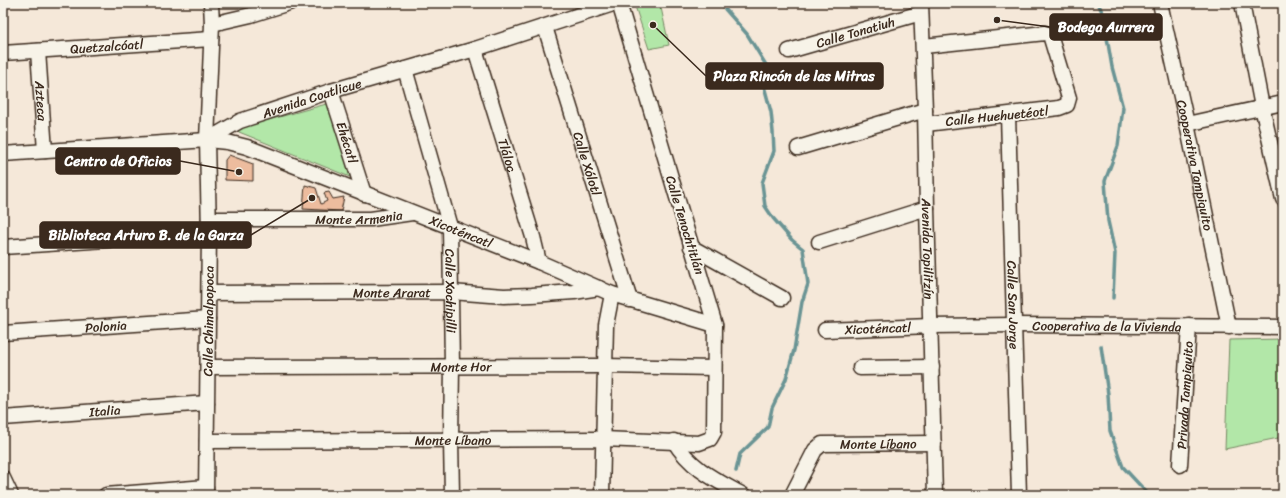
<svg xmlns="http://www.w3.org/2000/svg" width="1286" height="498" viewBox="0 0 1286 498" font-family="Sriracha,sans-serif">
  <rect width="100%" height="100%" fill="#f5e8d9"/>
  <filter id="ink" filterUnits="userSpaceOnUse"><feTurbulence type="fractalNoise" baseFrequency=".025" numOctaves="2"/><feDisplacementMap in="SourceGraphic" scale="8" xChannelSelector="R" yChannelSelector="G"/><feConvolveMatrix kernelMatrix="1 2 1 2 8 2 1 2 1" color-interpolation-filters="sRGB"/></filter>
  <g filter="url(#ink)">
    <g fill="#b2e7a8" stroke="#768863">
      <path d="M634,3H660L669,45L649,49Z"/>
      <path d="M330,103L350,177L239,132L236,129Z"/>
      <path d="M1283,339V437L1225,449L1229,340Z"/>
    </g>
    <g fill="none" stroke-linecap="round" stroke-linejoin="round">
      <g stroke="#6a9494" stroke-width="3.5">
        <path d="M722,3L725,9L747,34L766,65L764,86L771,112L773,132L774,151L762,183L765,206L773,218L792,240L803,249L808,284L802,302L794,350L786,379L772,408L768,427L740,454L736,471"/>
        <path d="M1098,3L1103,14L1112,67L1123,108L1118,146L1105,181L1108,221L1115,253L1113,298"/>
        <path d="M1101,346L1108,394L1110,431L1123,467L1149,495"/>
      </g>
    </g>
    <g fill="#edbc9e" stroke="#3b2a1e">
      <path d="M229,155L253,164V181L225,180V160Z"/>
      <path d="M305,185L316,188L321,204L327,201L324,193L329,192L333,199L344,197L341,211L303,209Z"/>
    </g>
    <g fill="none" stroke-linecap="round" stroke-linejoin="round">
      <g stroke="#3b2a1e" stroke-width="17">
        <g id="minor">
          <path id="s1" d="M921,3L925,110L927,208L935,495"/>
          <path id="s2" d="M1160,3L1187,124L1229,327"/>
          <path d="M1242,3L1262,107L1283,199"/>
          <path d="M212,24L251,15L289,3"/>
          <path id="s3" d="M545,27L630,300"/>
          <path d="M924,46L1045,33L1050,35L1069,98L1067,105L1059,108L926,124"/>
          <path id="s4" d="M475,49L533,237L539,262"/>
          <path id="s5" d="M38,51L45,151"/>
          <path id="s6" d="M789,51L921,13"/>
          <path id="s7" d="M3,53L211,39"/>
          <path id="s8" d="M405,69L450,227L452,366L451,440L452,495"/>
          <path id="s9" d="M331,91L364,194"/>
          <path id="s10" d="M1008,115L1019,495"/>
          <path d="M1187,124L1283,103"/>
          <path id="s11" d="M207,140L227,142L247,147L539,262L612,294L715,325"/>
          <path d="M798,148L925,110"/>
          <path id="s12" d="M3,154L207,140L240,121L331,91L475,49L616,3"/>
          <path id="s13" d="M209,219H371L412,213"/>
          <path d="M819,242L927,208"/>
          <path d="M3,247L209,233"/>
          <path d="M691,247L782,298"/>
          <path id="s14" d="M209,293L451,292L504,296L532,295L574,292L599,288"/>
          <path id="s15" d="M825,330L931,326L1015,325L1283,327"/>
          <path id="s16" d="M3,333L208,319"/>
          <path id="s17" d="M208,367L604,366L714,368"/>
          <path d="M860,368L932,367"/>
          <path id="s18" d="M3,418L207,403"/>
          <path id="s19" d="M207,441L603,439L699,443L710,439L714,432L715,325L619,3"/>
          <path d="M674,441C691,469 716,480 743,495"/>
          <path id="s20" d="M1180,465L1189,326"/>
          <path d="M3,478L11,495"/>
          <path d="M106,495L206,487"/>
          <path id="s21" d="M206,495L209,233L207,140L212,24L211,3"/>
          <path d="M602,495L606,325L612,294"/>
          <path id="s22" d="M792,495L815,450L822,444L934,443"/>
        </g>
      </g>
      <use href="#minor" stroke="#f7f3e8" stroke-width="14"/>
    </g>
  </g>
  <g text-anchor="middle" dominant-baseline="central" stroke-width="4" stroke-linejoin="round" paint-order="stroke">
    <g font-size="13" fill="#3b2a1e" stroke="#f7f3e8">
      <text stroke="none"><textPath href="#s6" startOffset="69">Calle Tonatiuh</textPath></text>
      <text stroke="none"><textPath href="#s7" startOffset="104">Quetzalcóatl</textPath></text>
      <text stroke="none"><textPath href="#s12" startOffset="318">Avenida Coatlicue</textPath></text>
      <text stroke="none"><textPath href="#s5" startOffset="50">Azteca</textPath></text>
      <text transform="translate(997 116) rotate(-6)">Calle Huehuetéotl</text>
      <text stroke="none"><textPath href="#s9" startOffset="54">Ehécatl</textPath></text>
      <text stroke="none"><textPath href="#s4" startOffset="111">Tláloc</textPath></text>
      <text stroke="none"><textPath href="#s3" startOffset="143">Calle Xólotl</textPath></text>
      <text stroke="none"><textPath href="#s2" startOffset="166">Cooperativa Tampiquito</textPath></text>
      <text stroke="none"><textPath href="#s13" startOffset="150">Monte Armenia</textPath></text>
      <text transform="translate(685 225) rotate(73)">Calle Tenochtitlán</text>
      <text stroke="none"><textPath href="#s11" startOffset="271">Xicoténcatl</textPath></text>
      <text stroke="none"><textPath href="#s1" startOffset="246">Avenida Topilitzín</textPath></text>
      <text stroke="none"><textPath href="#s8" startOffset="228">Calle Xochipilli</textPath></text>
      <text stroke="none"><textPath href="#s14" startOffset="183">Monte Ararat</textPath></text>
      <text stroke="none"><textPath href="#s10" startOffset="190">Calle San Jorge</textPath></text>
      <text stroke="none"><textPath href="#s21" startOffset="174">Calle Chimalpopoca</textPath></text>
      <text stroke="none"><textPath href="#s16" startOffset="103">Polonia</textPath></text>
      <text stroke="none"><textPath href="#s15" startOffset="282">Cooperativa de la Vivienda</textPath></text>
      <text stroke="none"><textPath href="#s15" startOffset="53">Xicoténcatl</textPath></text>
      <text stroke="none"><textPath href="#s17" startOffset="253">Monte Hor</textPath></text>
      <text stroke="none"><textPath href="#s20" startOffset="70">Privada Tampiquito</textPath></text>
      <text stroke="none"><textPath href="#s18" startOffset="102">Italia</textPath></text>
      <text stroke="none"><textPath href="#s19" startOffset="246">Monte Líbano</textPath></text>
      <text stroke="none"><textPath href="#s22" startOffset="116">Monte Líbano</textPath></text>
    </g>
  </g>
  <path fill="none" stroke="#3b2a1e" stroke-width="1.5" d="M997 20L1050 27M653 25L706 76M239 172L180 161M312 198L251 235"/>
  <g fill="#3b2a1e" stroke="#f7f3e8" stroke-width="1.5">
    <circle cx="997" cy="20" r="4"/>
    <circle cx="653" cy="25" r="4"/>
    <circle cx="239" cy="172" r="4"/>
    <circle cx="312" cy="198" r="4"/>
  </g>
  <g fill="#3b2a1e" stroke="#3b2a1e" stroke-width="1.5">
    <rect x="1050" y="14" width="112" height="26" rx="4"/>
    <rect x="706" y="63" width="177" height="26" rx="4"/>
    <rect x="56" y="148" width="124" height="26" rx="4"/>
    <rect x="40" y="222" width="211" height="26" rx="4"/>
  </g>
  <g font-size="14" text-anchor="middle" font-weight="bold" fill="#fff">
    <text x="1106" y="32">Bodega Aurrera</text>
    <text x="794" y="81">Plaza Rincón de las Mitras</text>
    <text x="118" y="166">Centro de Oficios</text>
    <text x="146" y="240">Biblioteca Arturo B. de la Garza</text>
  </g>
  <rect width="1286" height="498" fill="none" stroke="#f7f3e8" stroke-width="16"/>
  <rect x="8" y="8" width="1270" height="482" fill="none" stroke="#3b2a1e" stroke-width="1.5" filter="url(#ink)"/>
</svg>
